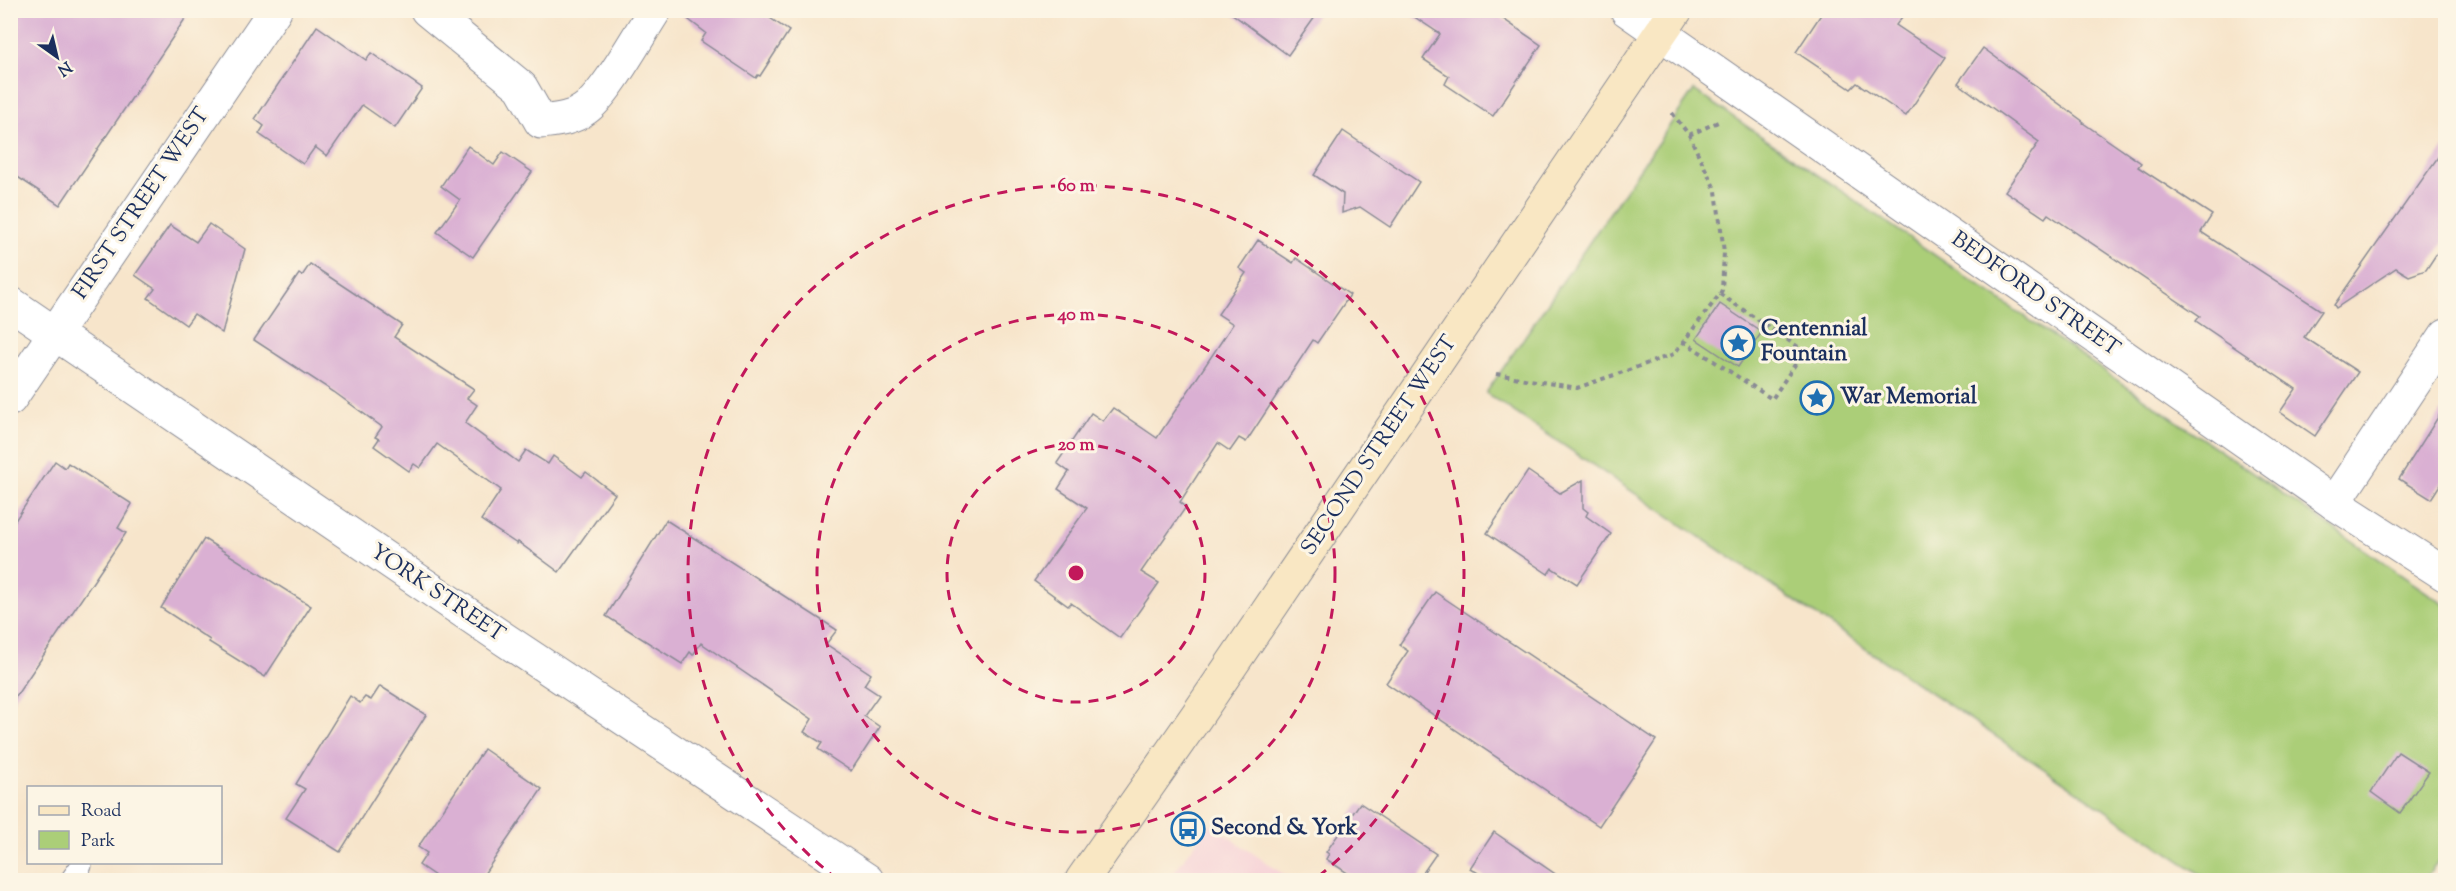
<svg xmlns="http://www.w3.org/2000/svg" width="2456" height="891" viewBox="0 0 2456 891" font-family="'Sorts Mill Goudy',serif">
  <rect width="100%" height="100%" fill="#fcf5e5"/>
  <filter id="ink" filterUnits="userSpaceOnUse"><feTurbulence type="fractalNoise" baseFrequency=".0167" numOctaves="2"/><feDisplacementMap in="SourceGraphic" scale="12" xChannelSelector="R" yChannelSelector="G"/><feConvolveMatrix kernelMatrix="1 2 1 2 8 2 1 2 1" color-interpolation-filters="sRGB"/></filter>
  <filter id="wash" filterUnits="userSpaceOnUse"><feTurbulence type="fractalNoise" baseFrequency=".008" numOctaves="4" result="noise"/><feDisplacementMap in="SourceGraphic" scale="24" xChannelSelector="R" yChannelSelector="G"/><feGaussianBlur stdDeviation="1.35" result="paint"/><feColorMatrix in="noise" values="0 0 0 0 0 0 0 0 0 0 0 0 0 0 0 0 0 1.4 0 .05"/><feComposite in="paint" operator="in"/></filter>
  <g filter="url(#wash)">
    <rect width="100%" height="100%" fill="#f7e5cb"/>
    <path fill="#f6cfd6" d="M1210,824L1292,880H1168Z"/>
    <path fill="#abce78" stroke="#637e6b" stroke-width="1.5" d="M1694,90L2445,605V851L2425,880H2209L1486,393Z"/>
    <g id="blocks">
      <g fill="#dab0d3">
        <path d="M10,10H191L60,205L10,172Z"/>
        <path d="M676,10H758L789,31L760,76L758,75L756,78L701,41L706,33Z"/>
        <path d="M1227,10H1320L1288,55Z"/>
        <path d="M1404,10H1490L1541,45L1493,116L1445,84L1449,76L1423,59L1440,34Z"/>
        <path d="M1824,10H1907L1896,25L1945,58L1906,116L1857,83L1851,89L1796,52Z"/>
        <path d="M317,26L366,60L371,53L422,88L395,128L362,105L327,156L315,147L303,164L259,134L264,126L255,119Z"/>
        <path d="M1983,48L2084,122L2083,123L2141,163L2138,167L2212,215L2201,232L2322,311L2304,337L2358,372L2315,436L2280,412L2296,389L2196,321L2200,316L2048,214L2045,218L2005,191L2039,142L1958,83Z"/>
        <path d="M1343,131L1419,182L1390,227L1360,207L1342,213L1343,194L1314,175Z"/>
        <path d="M468,146L494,165L503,152L532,172L473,257L437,232L460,200L441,186Z"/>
        <path d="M2445,147V241L2426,270L2409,276L2396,268L2336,308L2334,305Z"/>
        <path d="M209,224L245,249L222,333L194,314L186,325L148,298L155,289L135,275L170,225L196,242Z"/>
        <path d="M1258,240L1293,263L1296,258L1350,295L1317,343L1313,340L1246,442L1239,438L1230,451L1218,443L1180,502L1186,507L1141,572L1159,583L1120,638L1071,603L1068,606L1034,581L1087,508L1058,489L1069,472L1057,463L1091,413L1103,421L1113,408L1157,438L1233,324L1218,314L1246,273L1239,268Z"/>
        <path d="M310,264L402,325L394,337L474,389L467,398L477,405L465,423L518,462L526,450L548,464L553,456L582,477L586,472L615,494L559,572L518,542L517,544L481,520L501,490L437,444L420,468L414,464L409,471L374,446L379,439L375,437L382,427L334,392L254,340L299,274L302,276Z"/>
        <path d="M1720,304L1762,332L1738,367L1696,339Z"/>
        <path d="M2445,406V477L2431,499L2399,479Z"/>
        <path d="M55,461L65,468L68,463L132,504L118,528L126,533L10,705V528Z"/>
        <path d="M1528,471L1560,493L1583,480V508L1588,512L1586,516L1611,534L1577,584L1552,568L1548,574L1487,533Z"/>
        <path d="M666,520L837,630L826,644L871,674L864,685L879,695L864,716L880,727L851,771L818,749L822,743L804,732L812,719L701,643L693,655L690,652L682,664L606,616Z"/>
        <path d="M204,539L311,606L265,677L209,642L210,640L161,608Z"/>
        <path d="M1435,592L1656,740L1599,826L1386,683L1408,651L1399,645Z"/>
        <path d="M380,686L426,715L340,852L286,818L305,789L296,784L350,696L360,703L365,697L371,700Z"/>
        <path d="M484,749L542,789L480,880H441L419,865L427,853L418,847Z"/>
        <path d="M2398,752L2429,772L2400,813L2371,792Z"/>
        <path d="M1360,803L1436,854L1418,880H1358L1326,859L1329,854L1326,852Z"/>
        <path d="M1494,832L1564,880H1489L1470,868Z"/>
      </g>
    </g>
  </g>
  <g filter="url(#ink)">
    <use href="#blocks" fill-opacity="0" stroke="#898a94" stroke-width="1.5"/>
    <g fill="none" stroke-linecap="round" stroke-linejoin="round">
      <g stroke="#898a94" stroke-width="23">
        <path id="service" d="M71,880L81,866"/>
      </g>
      <g stroke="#898a94" stroke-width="35">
        <g id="minor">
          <path d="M427,10L521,87L541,122C557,120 572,119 585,109C606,95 639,34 655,10"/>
          <path d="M1627,10L2334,503L2446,575"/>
          <path d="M10,303L504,639L867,880"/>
          <path d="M10,399L275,10"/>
          <path d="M2334,503L2446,335"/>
        </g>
      </g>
      <g stroke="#898a94" stroke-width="35">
        <path id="secondary" d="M1082,880L1198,714L1676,10"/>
      </g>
      <g stroke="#898a94" stroke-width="4" stroke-dasharray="4.5 4.5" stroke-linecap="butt">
        <path d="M1689,135L1718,122"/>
        <path d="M1683,341L1772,399L1804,351L1720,294"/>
        <path d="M1496,374L1577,388L1674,354L1720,294L1722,290L1724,252L1716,191L1689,135L1672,113"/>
      </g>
      <use href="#service" stroke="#fff" stroke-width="21"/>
      <use href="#minor" stroke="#fff" stroke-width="33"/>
      <use href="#secondary" stroke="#f9e7c3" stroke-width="33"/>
    </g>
  </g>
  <g fill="none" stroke="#c2185b" stroke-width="3" stroke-dasharray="10 8">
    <circle cx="1076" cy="573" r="129"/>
    <circle cx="1076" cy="573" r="259"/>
    <path d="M837 879A388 388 0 1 1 1315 879"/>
  </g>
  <defs>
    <g id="sight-ring" transform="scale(1.725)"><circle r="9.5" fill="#fcf5e5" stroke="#1f6fb2" stroke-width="1.5"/><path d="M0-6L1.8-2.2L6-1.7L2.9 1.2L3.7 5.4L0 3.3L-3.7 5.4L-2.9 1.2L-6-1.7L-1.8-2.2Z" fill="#1f6fb2"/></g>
    <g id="bus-ring" transform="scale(1.725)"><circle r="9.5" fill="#fcf5e5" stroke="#1f6fb2" stroke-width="1.5"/><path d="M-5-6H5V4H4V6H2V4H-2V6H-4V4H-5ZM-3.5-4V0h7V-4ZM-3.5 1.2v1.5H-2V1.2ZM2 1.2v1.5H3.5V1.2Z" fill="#1f6fb2"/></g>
  </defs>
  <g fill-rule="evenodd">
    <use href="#sight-ring" x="1738" y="343"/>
    <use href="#sight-ring" x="1817" y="398"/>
    <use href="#bus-ring" x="1188" y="829"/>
  </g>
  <g text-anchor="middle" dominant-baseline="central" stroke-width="6" stroke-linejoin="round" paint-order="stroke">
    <g font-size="22" fill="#1b2f5e" stroke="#fcf5e5">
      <text transform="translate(142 204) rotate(-56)">FIRST STREET WEST</text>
      <text transform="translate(2035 295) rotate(35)">BEDFORD STREET</text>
      <text transform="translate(1380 446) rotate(-56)">SECOND STREET WEST</text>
      <text transform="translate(437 594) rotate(34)">YORK STREET</text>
    </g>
    <g font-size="22" font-weight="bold" fill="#1b2f5e" stroke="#fcf5e5" text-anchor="start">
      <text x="1761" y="330">Centennial<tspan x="1761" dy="25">Fountain</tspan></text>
      <text x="1840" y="398">War Memorial</text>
      <text x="1211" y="829">Second &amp; York</text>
    </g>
  </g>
  <circle cx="1076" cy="573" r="9" fill="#c2185b" stroke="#fcf5e5" stroke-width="3"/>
  <g font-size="18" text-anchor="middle" font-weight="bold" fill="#c2185b" stroke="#fcf5e5" stroke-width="6" stroke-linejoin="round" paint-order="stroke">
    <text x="1076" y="191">60 m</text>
    <text x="1076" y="320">40 m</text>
    <text x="1076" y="450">20 m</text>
  </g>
  <rect width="2456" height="891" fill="none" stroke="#fcf5e5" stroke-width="36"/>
  <rect x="27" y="786" width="195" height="78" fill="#fcf5e5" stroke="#a2a6af" stroke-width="1.5"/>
  <rect x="39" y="806" width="30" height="9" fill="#f9e7c3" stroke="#a2a6af" stroke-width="1.5"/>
  <text x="81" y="816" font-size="18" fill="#1b2f5e">Road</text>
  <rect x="39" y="831" width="30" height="18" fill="#abce78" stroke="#a2a6af" stroke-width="1.5"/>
  <text x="81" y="846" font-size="18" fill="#1b2f5e">Park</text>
  <g transform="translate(57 57) rotate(146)" stroke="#fcf5e5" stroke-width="4.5" paint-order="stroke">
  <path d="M0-4.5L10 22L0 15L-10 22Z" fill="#1b2f5e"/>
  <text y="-9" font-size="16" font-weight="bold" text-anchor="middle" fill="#1b2f5e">N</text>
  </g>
</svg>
